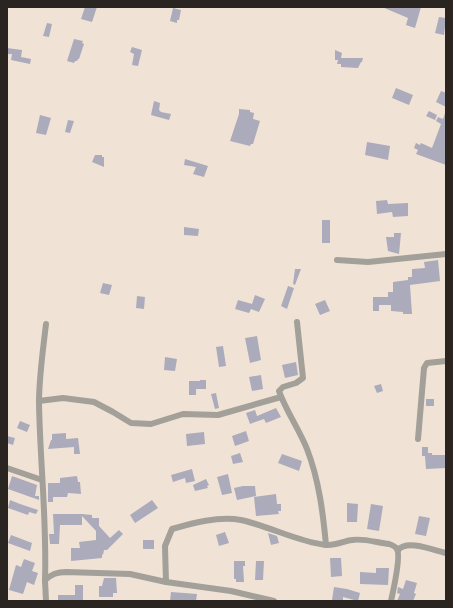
<svg xmlns="http://www.w3.org/2000/svg" width="453" height="608" viewBox="0 0 453 608" font-family="Raleway,sans-serif">
  <rect width="100%" height="100%" fill="#f1e2d6"/>
  <g fill="#ababbc">
    <path d="M85,7H97L92,22L81,19Z"/>
    <path d="M382,7H421L415,28L406,25L408,18Z"/>
    <path d="M173,8L181,10L179,20H177V23L170,21Z"/>
    <path d="M439,17L446,18L444,35L435,33Z"/>
    <path d="M47,23L52,24L49,37L43,36Z"/>
    <path d="M74,39L83,41L82,43L84,44L79,59H78L77,61H75L74,63L67,61Z"/>
    <path d="M132,47L142,50L138,66L132,65L134,54L130,52Z"/>
    <path d="M7,48L22,50L21,57L31,59L30,64L11,60L12,54H7Z"/>
    <path d="M335,50L342,53L341,58H363L362,62H361L358,68L341,67V64H337L338,60H335Z"/>
    <path d="M396,88L413,95L409,105L392,98Z"/>
    <path d="M441,91L446,93V107L436,102Z"/>
    <path d="M154,101L160,103L159,110L161,112L171,114L169,120L151,115Z"/>
    <path d="M239,109L250,110V112L254,113L253,119L260,121L253,144H251L250,146L230,141L239,114Z"/>
    <path d="M429,111L437,115L435,120L426,116Z"/>
    <path d="M445,113H446V165L416,154L418,150L414,148L416,143L420,145L421,143L432,148L441,124L436,121L438,117L443,119Z"/>
    <path d="M40,115L51,118L46,135L36,133Z"/>
    <path d="M68,120L74,121L70,133L65,132Z"/>
    <path d="M367,142L390,146L388,160L365,155Z"/>
    <path d="M95,155H102V157H104V167L92,162Z"/>
    <path d="M185,159L208,166L204,177L193,174L196,167L184,165Z"/>
    <path d="M387,200L388,204L408,203V216L393,217L392,212L377,214L376,201Z"/>
    <rect x="322" y="220" width="8" height="23"/>
    <path d="M184,227L199,229L198,236L184,235Z"/>
    <path d="M394,233H401L399,254L388,251L386,237H394Z"/>
    <path d="M438,260L440,281L410,285L412,314H403V312L391,311V305H379V311H373V297H388V292H393V282L408,280V277H412V269L425,268L424,262Z"/>
    <path d="M295,269H301L295,285L293,284Z"/>
    <path d="M103,283L112,285L109,295L100,293Z"/>
    <path d="M288,286L294,288L287,309L281,306Z"/>
    <path d="M255,295L265,299L259,312L251,309L249,313L235,309L238,300L252,304Z"/>
    <path d="M137,296L145,297L144,309L136,308Z"/>
    <path d="M325,300L330,311L320,315L315,304Z"/>
    <path d="M257,336L261,360L250,363L245,338Z"/>
    <path d="M223,346L226,366L219,367L216,347Z"/>
    <path d="M165,357L177,359L175,371L164,370Z"/>
    <path d="M296,362L298,375L285,378L282,365Z"/>
    <path d="M261,375L263,389L252,391L249,377Z"/>
    <path d="M200,380H206V389H196V395H189V381H200Z"/>
    <path d="M381,384L383,391L377,393L374,386Z"/>
    <path d="M216,393L219,408L215,409L211,394Z"/>
    <rect x="426" y="399" width="8" height="7"/>
    <path d="M276,408L281,417L266,423L264,419L250,424L246,413L255,410L257,416Z"/>
    <path d="M20,421L30,425L27,432L17,428Z"/>
    <path d="M246,431L249,441L235,446L232,436Z"/>
    <path d="M204,432L205,444L187,446L186,434Z"/>
    <path d="M66,433V439L78,438L80,454H74V447L48,449L51,440H52V434Z"/>
    <path d="M7,436L15,438L13,445L7,443Z"/>
    <path d="M422,447H428V453H432V455H446V468L426,469L425,456H422Z"/>
    <path d="M240,453L243,462L233,464L231,456Z"/>
    <path d="M282,454L302,461L299,471L278,463Z"/>
    <path d="M192,469L195,481L186,483L185,478L173,482L171,475Z"/>
    <path d="M228,474L232,493L222,495L217,477Z"/>
    <path d="M12,476L37,485L35,496H39V500L8,489Z"/>
    <path d="M77,476L78,482H80L81,494L68,493L67,497H53V502H48V483H60V478Z"/>
    <path d="M206,479L209,485L207,486L208,488L195,491L193,485Z"/>
    <path d="M243,486H255L256,496L237,500L234,488Z"/>
    <path d="M276,494L277,504H281V511H278L279,514L256,516L254,497Z"/>
    <path d="M10,500L20,504L38,510L36,514L29,512L28,515L8,508Z"/>
    <path d="M152,500L158,508L135,523L130,515Z"/>
    <path d="M347,503L358,504L357,522H347Z"/>
    <path d="M371,504L383,506L379,531L367,529Z"/>
    <path d="M53,514H82L92,515V518H99V526L110,538L119,530L123,534L107,550H104L103,555L102,554V558L71,561V548H80L79,542L96,540V531L82,516V525H60L59,544H50L49,534H54Z"/>
    <path d="M419,516L430,518L426,536L415,534Z"/>
    <path d="M225,532L229,543L219,546L216,535Z"/>
    <path d="M268,533L277,536L279,543L271,545Z"/>
    <path d="M11,535L32,543L30,551L8,543Z"/>
    <rect x="143" y="540" width="11" height="9"/>
    <path d="M330,558H341L342,576L331,577Z"/>
    <path d="M24,559L35,563L32,571L38,573L34,585L27,582L23,594L9,590L16,565L21,567Z"/>
    <path d="M234,561H245V566H243L244,582H236V579H234Z"/>
    <path d="M256,561H264L263,580H255Z"/>
    <path d="M376,568H389L388,585L360,584V572L376,573Z"/>
    <path d="M104,578H116L117,593H113V597H99V586H102Z"/>
    <path d="M406,580L417,583L414,593L416,594L413,601H397L400,594L397,593L398,587L403,589Z"/>
    <path d="M75,585H83V601H58V595H75Z"/>
    <path d="M334,587L347,589L360,593L358,601L343,597V601L332,600Z"/>
    <path d="M171,592L197,594L196,601H170Z"/>
  </g>
  <g fill="none" stroke-linecap="round" stroke-linejoin="round">
    <g stroke="#a2a099" stroke-width="6">
      <path d="M337,260L368,262L446,254"/>
      <path d="M297,322L303,378L296,383L283,387L279,391C286,411 299,429 307,449C319,480 323,513 326,545"/>
      <path d="M39,401L63,398L94,402L113,412L131,423L151,424L183,414L218,415L281,397"/>
      <path d="M418,439L424,368L427,363L446,361"/>
      <path d="M7,468L42,480"/>
      <path d="M398,550C407,539 433,550 446,553"/>
      <path d="M45,580C47,521 40,462 39,403C39,377 43,350 46,324"/>
      <path d="M166,582L165,546L172,529C193,523 218,516 241,520C269,526 298,542 326,545C336,546 343,541 352,540C364,538 378,543 389,544C392,545 395,546 397,549C401,556 393,592 391,601"/>
      <path d="M46,601L45,580C52,574 57,572 66,572L130,574L166,582L231,591L274,601"/>
    </g>
  </g>
  <rect width="453" height="608" fill="none" stroke="#2a2520" stroke-width="16"/>
</svg>
